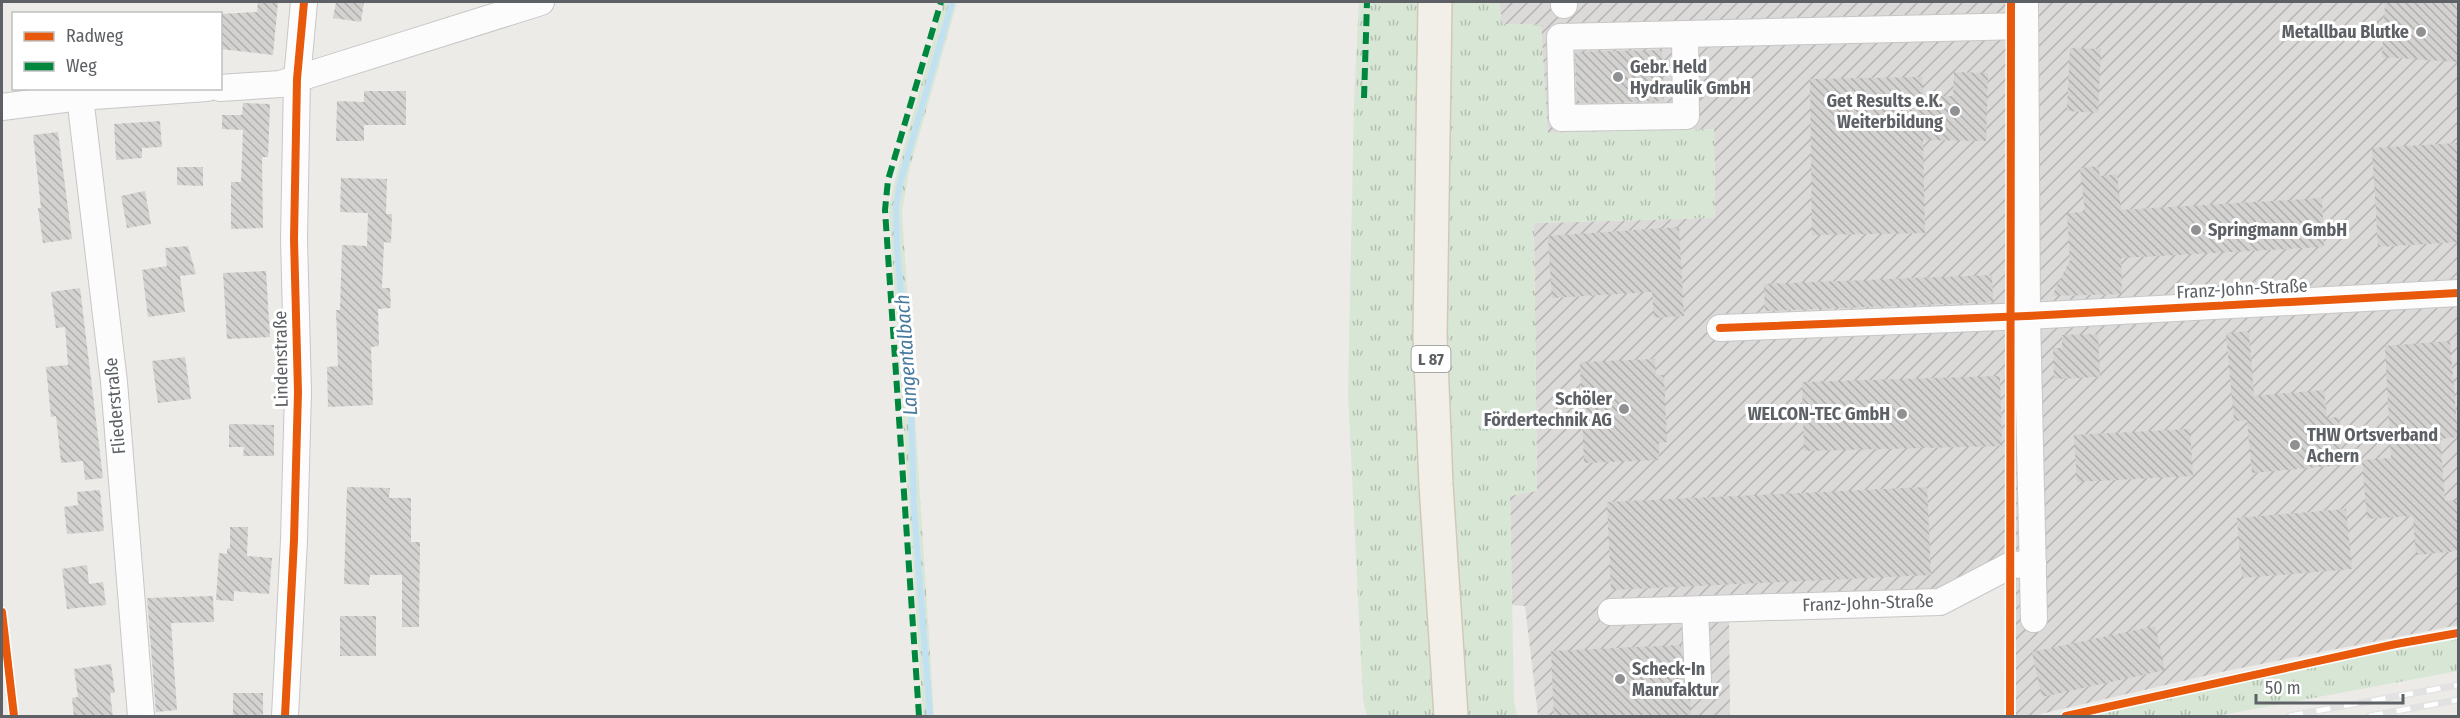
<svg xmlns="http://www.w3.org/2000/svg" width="2460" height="718" viewBox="0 0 2460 718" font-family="'Fira Sans Condensed',sans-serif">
  <defs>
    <pattern id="industrial-furrows" width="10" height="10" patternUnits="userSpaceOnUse" patternTransform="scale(1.5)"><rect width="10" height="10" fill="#dcdad8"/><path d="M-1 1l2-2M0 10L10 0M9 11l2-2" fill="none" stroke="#b6b4b3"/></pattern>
    <pattern id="grass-tufts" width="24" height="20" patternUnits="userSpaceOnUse" patternTransform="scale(1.5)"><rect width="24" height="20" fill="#d8e7d5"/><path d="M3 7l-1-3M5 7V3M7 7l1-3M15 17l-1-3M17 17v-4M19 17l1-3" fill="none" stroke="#b2bfb0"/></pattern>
    <pattern id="building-back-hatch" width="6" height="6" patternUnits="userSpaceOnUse" patternTransform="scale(1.5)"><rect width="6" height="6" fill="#d3d2d1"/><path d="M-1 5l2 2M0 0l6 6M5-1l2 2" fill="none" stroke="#aeaead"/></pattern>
  </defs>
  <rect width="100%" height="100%" fill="#ecebe8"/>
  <path fill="url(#industrial-furrows)" d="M1499,2H2458V625L2226,671L2032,716H2016V576L1955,604L1729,613L1730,716H1538L1525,606L1512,605L1510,496L1537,490L1534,223L1715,218L1714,129L1547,133L1541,25L1502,24Z"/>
  <g fill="url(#grass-tufts)">
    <path d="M944,2H957L909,171L902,211L934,716H923L889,208L896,176Z"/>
    <path d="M1359,2H1423L1439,716H1367L1363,700L1348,394L1354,101Z"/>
    <path d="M1447,2H1499L1502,24L1541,25L1548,133L1714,129L1715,218L1534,223L1537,491L1510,496L1514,701L1517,716H1463L1444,351Z"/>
    <path d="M2458,639V671L2217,716H2084L2276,673Z"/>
  </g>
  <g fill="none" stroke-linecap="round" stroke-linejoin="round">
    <path stroke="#c1e1f2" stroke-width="6" d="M930,716L914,508L911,406L897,248L896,206L901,179L952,2"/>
  </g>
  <g fill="url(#building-back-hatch)">
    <path d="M258,2H278L273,55L220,49V14L257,12Z"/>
    <path d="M336,2H364L361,22L333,18Z"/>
    <path d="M2385,2H2458V62L2382,57Z"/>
    <path d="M2070,48L2101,49L2098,113L2067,111Z"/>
    <path d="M1662,50L1664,101L1577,103L1575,52Z"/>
    <path d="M1954,72L1988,73L1986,141L1923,140L1925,233L1812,235L1810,79L1922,77L1924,96H1953Z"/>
    <path d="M364,91H406V125H364V141H336L337,101L364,102Z"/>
    <path d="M243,103L270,104L268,157H262L263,228L231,229V182H241L243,130L222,129V115H242Z"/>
    <path d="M160,121L162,147L142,148V158L116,160L114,124Z"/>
    <path d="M58,132L72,239L43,243L38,208H41L33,135Z"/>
    <path d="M2458,143V242L2378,247L2372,148Z"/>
    <path d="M2098,166L2100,176L2117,174L2121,210L2322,198L2324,247L2121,258L2122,294L2052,296L2070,260L2067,213L2085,212L2080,168Z"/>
    <path d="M177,167H203V186L177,185Z"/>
    <path d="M341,178L387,179L386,214H392L391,243L384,242L382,288H390L391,308L378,309L379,346L371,347L373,405L328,407L327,367L338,366L336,310H340L342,245L367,246L368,213L340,212Z"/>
    <path d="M145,191L151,224L127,228L121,196Z"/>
    <path d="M1679,227L1684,316L1654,318L1652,292L1552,298L1548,236Z"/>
    <path d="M188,246L196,274L180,276L185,312L148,317L142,270L167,266L165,248Z"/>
    <path d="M266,271L270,337L227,339L223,273Z"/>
    <path d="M1992,275L1993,302L1765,311L1764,284Z"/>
    <path d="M80,288L103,478L85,480L83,461L61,463L56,416L51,417L46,367L68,365L65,327L56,328L51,292Z"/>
    <path d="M2249,331L2254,396L2324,390L2327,418L2339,417L2343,465L2252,473L2247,420L2234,421L2226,333Z"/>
    <path d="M2098,334L2100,377L2054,379L2053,348H2062V335Z"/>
    <path d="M2450,341L2458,437L2440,439L2445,501L2458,500V551L2416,555L2413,516L2367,519L2362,460L2391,458L2385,346Z"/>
    <path d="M185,357L191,399L158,403L152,361Z"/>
    <path d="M1655,359L1656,375H1664L1667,442L1659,443V460L1584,463L1580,362Z"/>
    <path d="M2000,376L2002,446L1804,451L1802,382Z"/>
    <path d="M229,424L274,425V456H243L244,447H229Z"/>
    <path d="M2190,429L2193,476L2077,482L2074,435Z"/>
    <path d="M347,487L390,488L389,498H411V542H420L419,627H402V575H370L369,585L344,584Z"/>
    <path d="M1927,487L1931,575L1611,590L1607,502Z"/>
    <path d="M100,490L104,531L67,534L64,507L78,505L77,492Z"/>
    <path d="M2346,509L2352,569L2242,578L2237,518Z"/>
    <path d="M230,527H248L247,556L272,558L269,594L234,591V601L216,600L219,553L227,554V549L230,548Z"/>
    <path d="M87,565L89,584L103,582L106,605L67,609L62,569Z"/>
    <path d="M213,596L214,622L171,623L177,710L156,712L147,598Z"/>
    <rect x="340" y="616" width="36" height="40"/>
    <path d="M2155,626L2165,670L2042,697L2032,652Z"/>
    <path d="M1681,645L1683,682L1690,693L1691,717H1554L1551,651Z"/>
    <path d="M111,664L115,693H110L113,717H74L72,698L78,697L74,669Z"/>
    <rect x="233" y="693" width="30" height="24"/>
  </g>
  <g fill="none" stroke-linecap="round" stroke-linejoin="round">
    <g stroke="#c7c7c7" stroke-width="28">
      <g id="minor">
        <path d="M2025,2L2027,316L2034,619"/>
        <path d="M1564,5V2"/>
        <path d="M1685,35L1686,116L1562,118L1560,37L2025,26"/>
        <path d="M220,88L280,84L541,2"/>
        <path d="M80,97L114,382L141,716"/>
        <path d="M2,107L80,97L207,88"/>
        <path d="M1720,328L2027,316L2458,293"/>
        <path d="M1695,610L1698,681"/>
        <path d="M1611,612L1940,602L2011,565L2033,564"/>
        <path d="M285,716L294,540L298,392L294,239L297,79L304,2"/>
      </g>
    </g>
    <g stroke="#d2c8b8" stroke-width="36">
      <path id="major" d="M1435,2L1430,336L1436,485L1451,716"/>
    </g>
    <use href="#minor" stroke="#fcfcfc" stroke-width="26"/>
    <use href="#major" stroke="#f2efe9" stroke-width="33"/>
    <g stroke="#e3e2e2" stroke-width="7">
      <g id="rail">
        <path d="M2289,716L2458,685"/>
        <path d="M2369,716L2458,700"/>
      </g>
    </g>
    <use href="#rail" stroke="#fff" stroke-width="4.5" stroke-dasharray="14" stroke-linecap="butt"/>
    <g stroke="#00873e" stroke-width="6" stroke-dasharray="12 6" stroke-linecap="butt">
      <path d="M1364,98L1367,2"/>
      <path d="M919,716L885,210L888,180L941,2"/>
    </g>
    <g stroke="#fff" stroke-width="11">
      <g id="cycleway">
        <path d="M1720,328L2027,316L2458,293"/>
        <path d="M2,612L14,716"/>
        <path d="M285,716L294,540L298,392L294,239L297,79L304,2"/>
        <path d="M2010,716L2011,2"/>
        <path d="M2066,716L2396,644L2458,633"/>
      </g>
    </g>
    <use href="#cycleway" stroke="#e8590c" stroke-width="8"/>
  </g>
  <g fill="#8f9193" stroke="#fff" stroke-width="2">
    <circle cx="2421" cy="32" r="6"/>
    <circle cx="1618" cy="77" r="6"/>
    <circle cx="1955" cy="111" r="6"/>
    <circle cx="2196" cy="230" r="6"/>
    <circle cx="1624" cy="409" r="6"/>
    <circle cx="1902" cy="414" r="6"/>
    <circle cx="2295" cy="445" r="6"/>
    <circle cx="1620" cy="679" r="6"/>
  </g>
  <g text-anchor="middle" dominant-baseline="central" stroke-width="6" stroke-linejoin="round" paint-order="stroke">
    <rect fill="#fff" stroke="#8e9093" stroke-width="1.5" x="1411.5" y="346" width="39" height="26" rx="4.5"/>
    <g font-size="16" font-weight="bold" fill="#5d6165">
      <text x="1431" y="359">L 87</text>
    </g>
    <g font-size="18" font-weight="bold" fill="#5d6165" stroke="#fff" text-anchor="end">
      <text x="2409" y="32">Metallbau Blutke</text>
      <text x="1630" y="67" text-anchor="start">Gebr. Held<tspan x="1630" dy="21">Hydraulik GmbH</tspan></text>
      <text x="1943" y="101">Get Results e.K.<tspan x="1943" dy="21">Weiterbildung</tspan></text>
      <text x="2208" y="230" text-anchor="start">Springmann GmbH</text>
      <text x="1612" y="399">Schöler<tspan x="1612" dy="21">Fördertechnik AG</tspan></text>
      <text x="1890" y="414">WELCON-TEC GmbH</text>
      <text x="2307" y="435" text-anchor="start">THW Ortsverband<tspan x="2307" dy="21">Achern</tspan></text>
      <text x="1632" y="669" text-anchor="start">Scheck-In<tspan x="1632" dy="21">Manufaktur</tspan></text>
    </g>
    <g font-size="18" fill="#5d6165" stroke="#fff">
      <text transform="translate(2242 289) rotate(-3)">Franz-John-Straße</text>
      <text transform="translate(281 359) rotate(-91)">Lindenstraße</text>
      <text transform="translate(115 406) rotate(-95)">Fliederstraße</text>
      <text transform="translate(1868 603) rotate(-2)">Franz-John-Straße</text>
    </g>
    <g font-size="20" font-style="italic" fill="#487a9f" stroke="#fff">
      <text transform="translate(906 355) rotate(-94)">Langentalbach</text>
    </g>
  </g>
  <rect width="2460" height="718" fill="none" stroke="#5d6165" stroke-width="6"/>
  <rect x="12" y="12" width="210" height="78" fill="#ffffff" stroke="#bec0c1" stroke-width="1.5"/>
  <rect x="24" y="32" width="30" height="9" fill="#e8590c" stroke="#bec0c1" stroke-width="1.5"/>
  <text x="66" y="42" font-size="18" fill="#5d6165">Radweg</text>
  <rect x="24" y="62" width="30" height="9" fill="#00873e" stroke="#bec0c1" stroke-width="1.5"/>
  <text x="66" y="72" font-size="18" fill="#5d6165">Weg</text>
  <path d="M2256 694v9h147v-9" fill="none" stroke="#5d6165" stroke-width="3"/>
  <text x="2265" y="694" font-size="18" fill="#5d6165" stroke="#ffffff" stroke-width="4.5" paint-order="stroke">50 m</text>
</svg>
